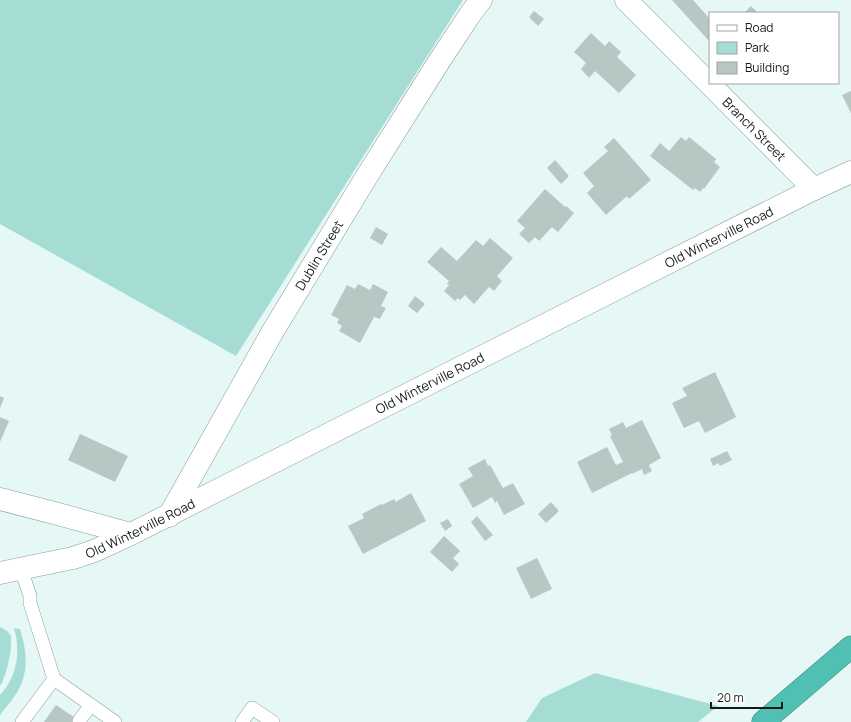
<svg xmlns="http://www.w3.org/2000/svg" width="851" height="722" viewBox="0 0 851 722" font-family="Manrope,sans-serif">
  <rect width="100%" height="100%" fill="#e6f8f5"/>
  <g fill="#a5ddd4">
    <path d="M0,0H463L236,356L0,224Z"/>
    <path d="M0,627L7,631L11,636C12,652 8,667 2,683L0,685Z"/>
    <path d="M14,628L20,629C26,648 29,669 20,687C15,697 7,706 0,715V695C17,677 21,652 14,628Z"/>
    <path d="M595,673L718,706L698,722H526L542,698Z"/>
  </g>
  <g fill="#b6c7c4">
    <path d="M672,0H693L710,19V42Z"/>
    <path d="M751,6L758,13H744Z"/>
    <path d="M534,11L544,19L538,26L529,17Z"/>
    <path d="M591,33L605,46L609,41L621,52L617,57L636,75L619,93L595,71L589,78L581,69L586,63L574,52Z"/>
    <path d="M851,91V113L842,95Z"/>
    <path d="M681,137L686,141L689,137L716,159L714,162L720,167L704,189L703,188L700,192L695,188L693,190L650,156L660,143L669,151Z"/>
    <path d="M614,138L651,180L629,199L627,196L606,215L587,193L594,186L583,173L608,151L604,147Z"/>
    <path d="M555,160L569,176L561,184L547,168Z"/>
    <path d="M545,189L565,207L566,206L574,213L558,232L552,227L539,241L535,237L529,243L519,234L525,228L517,221Z"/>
    <path d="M376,227L388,234L382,245L370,238Z"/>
    <path d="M490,238L513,258L497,276L502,281L494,291L489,287L474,304L465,295L460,300L458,298L455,301L444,291L449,285L447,284L449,281L427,262L441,247L457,261L476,240L483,246Z"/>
    <path d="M358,284L370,290L373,284L388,292L381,306L386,308L382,315L380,319L374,317L360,343L339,331L342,326L337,323L339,319L331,315L347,285L355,289Z"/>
    <path d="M415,296L425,304L417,313L408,306Z"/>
    <path d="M715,372L736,417L705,433L699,421L684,428L672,403L687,396L682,388Z"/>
    <path d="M0,396L4,398L0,408Z"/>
    <path d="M0,417L9,421L0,442Z"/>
    <path d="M642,420L661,458L649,465L652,471L644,475L642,469L632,474V473L592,493L577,462L607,447L616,465L623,462L610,436L612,435L609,429L623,422L626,428Z"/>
    <path d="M80,434L128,456L115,482L68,460Z"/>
    <path d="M727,451L732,460L720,466L718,463L713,466L710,459Z"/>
    <path d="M485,459L488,466L490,465L503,488L513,483L525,504L504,515L497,501L495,503L492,497L473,508L459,484L473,476L468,468Z"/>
    <path d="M411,493L426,521L363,554L348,526L364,518L362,514L381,504L382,505L394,499L396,502L397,501Z"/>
    <path d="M551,502L559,511L546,523L538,514Z"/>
    <path d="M477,516L493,535L485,541L471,522Z"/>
    <path d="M448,519L452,526L445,531L440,523Z"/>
    <path d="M444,536L460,551L453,558L459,564L452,572L430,552Z"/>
    <path d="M537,558L552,589L531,599L516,568Z"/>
    <path d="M56,705L81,722H44Z"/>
  </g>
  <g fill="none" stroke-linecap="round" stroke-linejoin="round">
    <g stroke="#8b9c99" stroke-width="14">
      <g id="service">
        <path d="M21,569L30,596V603L54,679L115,722"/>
        <path d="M79,721L91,705"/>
        <path d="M22,722L54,679"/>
        <path d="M242,722L252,708L273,722"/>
      </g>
    </g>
    <g stroke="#8b9c99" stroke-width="23">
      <g id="minor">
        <path id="s1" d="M626,0L814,189"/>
        <path d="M0,499L58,514L131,534"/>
        <path id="s2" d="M169,516L273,331L367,176L440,60L471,13L481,0"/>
        <path id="s3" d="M0,573L73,558L94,551L131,534L814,189L851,172"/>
      </g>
    </g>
    <g stroke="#3b867c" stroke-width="23">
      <path id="motorway" d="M763,722L851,647"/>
    </g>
    <use href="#service" stroke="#fff" stroke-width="13"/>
    <use href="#minor" stroke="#fff" stroke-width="22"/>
    <use href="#motorway" stroke="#50c0b2" stroke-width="22"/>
  </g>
  <g text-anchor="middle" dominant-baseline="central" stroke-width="3.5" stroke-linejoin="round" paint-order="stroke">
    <g font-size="13" fill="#131a19" stroke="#fff">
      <text stroke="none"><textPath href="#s1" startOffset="182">Branch Street</textPath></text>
      <text stroke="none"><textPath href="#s3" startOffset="796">Old Winterville Road</textPath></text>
      <text stroke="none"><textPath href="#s2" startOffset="301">Dublin Street</textPath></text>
      <text stroke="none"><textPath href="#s3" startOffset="472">Old Winterville Road</textPath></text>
      <text stroke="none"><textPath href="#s3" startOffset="148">Old Winterville Road</textPath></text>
    </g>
  </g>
  <rect x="709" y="12" width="130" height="72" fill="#ffffff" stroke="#a1a3a3"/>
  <rect x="717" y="25" width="20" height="6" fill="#ffffff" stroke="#a1a3a3"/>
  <text x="745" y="32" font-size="12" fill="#131a19">Road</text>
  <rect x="717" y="42" width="20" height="12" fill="#a5ddd4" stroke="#a1a3a3"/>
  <text x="745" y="52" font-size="12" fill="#131a19">Park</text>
  <rect x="717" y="62" width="20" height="12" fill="#b6c7c4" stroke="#a1a3a3"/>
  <text x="745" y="72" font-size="12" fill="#131a19">Building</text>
  <path d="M711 702v6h71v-6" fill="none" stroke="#131a19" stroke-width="2"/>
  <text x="717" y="702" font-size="12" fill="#131a19" stroke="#ffffff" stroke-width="3" paint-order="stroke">20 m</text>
</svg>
